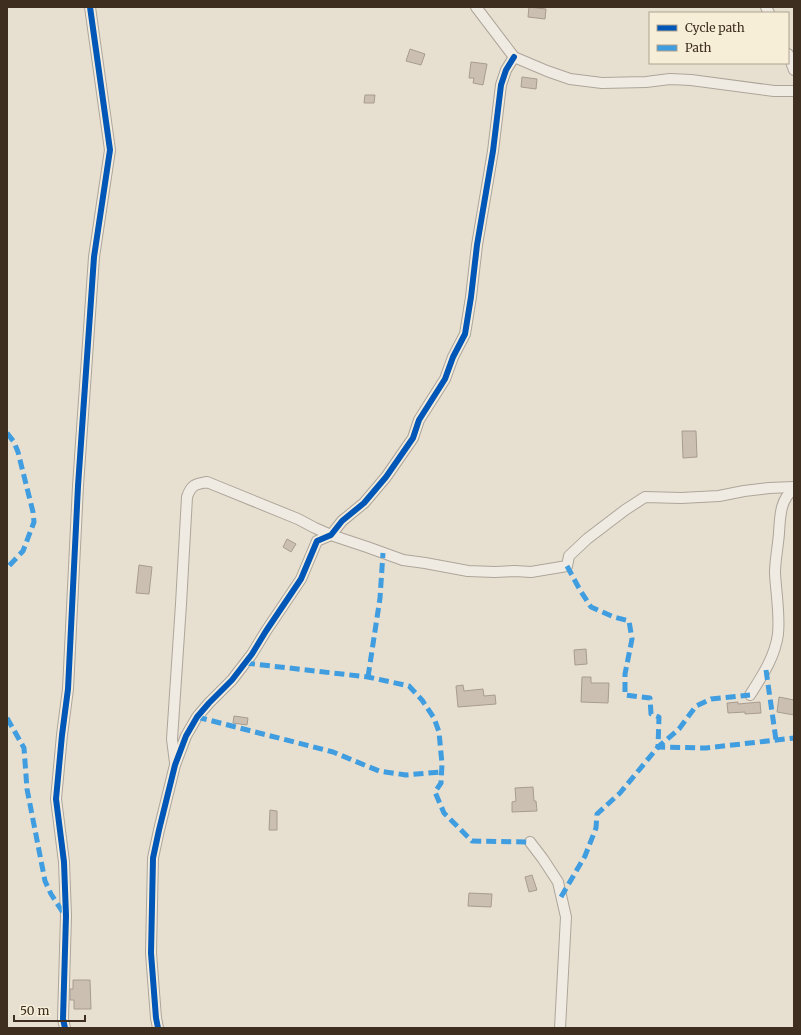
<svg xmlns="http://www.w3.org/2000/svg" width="801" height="1035" viewBox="0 0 801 1035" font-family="Merriweather,serif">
  <rect width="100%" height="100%" fill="#e7e0d1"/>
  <g fill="#cbbfb2" stroke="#a89c90">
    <path d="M529,7L546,9L545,19L528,17Z"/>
    <path d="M410,49L425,54L421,65L406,61Z"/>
    <path d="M471,62L487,64L483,85L473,83L474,78H469Z"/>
    <path d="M522,77L537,79L536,89L521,87Z"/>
    <path d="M365,95H375L374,103H364Z"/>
    <path d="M682,431H696L697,457L683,458Z"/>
    <path d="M287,539L296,544L291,552L283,547Z"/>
    <path d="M139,565L152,567L149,594L136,593Z"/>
    <path d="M586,649L587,664L575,665L574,650Z"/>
    <path d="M582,677H591V683H609L608,703L581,702Z"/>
    <path d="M463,685L464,691L483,689L484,696L495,695L496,704L458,707L456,686Z"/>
    <path d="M779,697L794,700V715L777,712Z"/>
    <path d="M738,702V704L760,702L761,713L745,714V712L728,713L727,703Z"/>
    <path d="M234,716L248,718L247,725L233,723Z"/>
    <path d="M533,787L534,801H536L537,811L512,812V802L516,801L515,788Z"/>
    <path d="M270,810L277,811V830H269Z"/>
    <path d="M532,875L537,890L529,892L525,877Z"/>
    <path d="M469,893L492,894L491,907L468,906Z"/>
    <path d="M73,980H90L91,1009H74V1000H70V989H73Z"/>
  </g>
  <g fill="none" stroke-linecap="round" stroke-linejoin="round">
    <g stroke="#ada599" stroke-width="12">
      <g id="minor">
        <path d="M476,7L514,57L547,71L570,79L602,83L646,82L670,79L691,80L774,91H794"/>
        <path d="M766,7L769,13"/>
        <path d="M788,54L794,70"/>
        <path d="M750,695C762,676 775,657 778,634C780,614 776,593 775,573C775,560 778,547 779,533C780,517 780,499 794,489"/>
        <path d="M175,763L172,739L181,604L187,497C191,485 195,484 207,482L298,519L315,528L331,535L367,547L403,560L425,563L468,571L495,572L515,571L531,572L567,566L569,556L587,539L625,510L645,497L681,498L719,496L744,491L769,488L794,487"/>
        <path d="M530,842L543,859L558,882L566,917L560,1028"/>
        <path d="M65,1028L63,1019L66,916L64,862L56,799L62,735L68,689L78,486L94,257L110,150L90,7"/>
        <path d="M158,1028L156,1018L151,953L153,858L159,830L175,765L186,736L197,717L209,703L232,680L252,654L266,631L301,579L317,541L331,535L342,521L364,503L386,477L413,438L419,420L445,379L453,357L465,334L471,297L477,245L493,151L501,85L506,70L514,57"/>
      </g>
    </g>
    <use href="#minor" stroke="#efebe3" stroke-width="10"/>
    <g stroke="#3f9de0" stroke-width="5" stroke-dasharray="10 5" stroke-linecap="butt">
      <path d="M7,433L14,442L18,452L33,512L34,522L23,551L7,568"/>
      <path d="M567,566L580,590L591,607L614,617L629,621L632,639L625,674V695L650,698L651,714L659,717L658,747L706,748L794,738"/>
      <path d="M245,663L368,677L409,686L422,700L434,718L439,732L442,764L441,783L435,792L444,813L472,841L530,842"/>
      <path d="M766,670L776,740"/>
      <path d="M368,677L380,598L383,553"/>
      <path d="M197,717L263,734L333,752L379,771L406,775L441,772"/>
      <path d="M7,718L24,748L27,789L45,881L51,894L64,914"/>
      <path d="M561,897L585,856L596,828L597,814L620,793L658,747L679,729L696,706L711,699L750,695"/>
    </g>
    <g stroke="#f7eed8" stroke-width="8">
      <g id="cycleway">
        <path d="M65,1028L63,1019L66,916L64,862L56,799L62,735L68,689L78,486L94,257L110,150L90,7"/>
        <path d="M158,1028L156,1018L151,953L153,858L159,830L175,765L186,736L197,717L209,703L232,680L252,654L266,631L301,579L317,541L331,535L342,521L364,503L386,477L413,438L419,420L445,379L453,357L465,334L471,297L477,245L493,151L501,85L506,70L514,57"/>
      </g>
    </g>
    <use href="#cycleway" stroke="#0057b8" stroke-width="6"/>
  </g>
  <rect width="801" height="1035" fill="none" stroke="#3d2e20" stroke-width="16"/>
  <rect x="649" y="12" width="140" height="52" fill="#f7eed8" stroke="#ada18e"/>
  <rect x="657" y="25" width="20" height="6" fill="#0057b8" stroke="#ada18e"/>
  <text x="685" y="32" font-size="12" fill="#3d2e20">Cycle path</text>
  <rect x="657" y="45" width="20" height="6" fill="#3f9de0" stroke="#ada18e"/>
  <text x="685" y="52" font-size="12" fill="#3d2e20">Path</text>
  <path d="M14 1015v6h71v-6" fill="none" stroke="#3d2e20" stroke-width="2"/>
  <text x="20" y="1015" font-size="12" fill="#3d2e20" stroke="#f7eed8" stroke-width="3" paint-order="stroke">50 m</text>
</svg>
